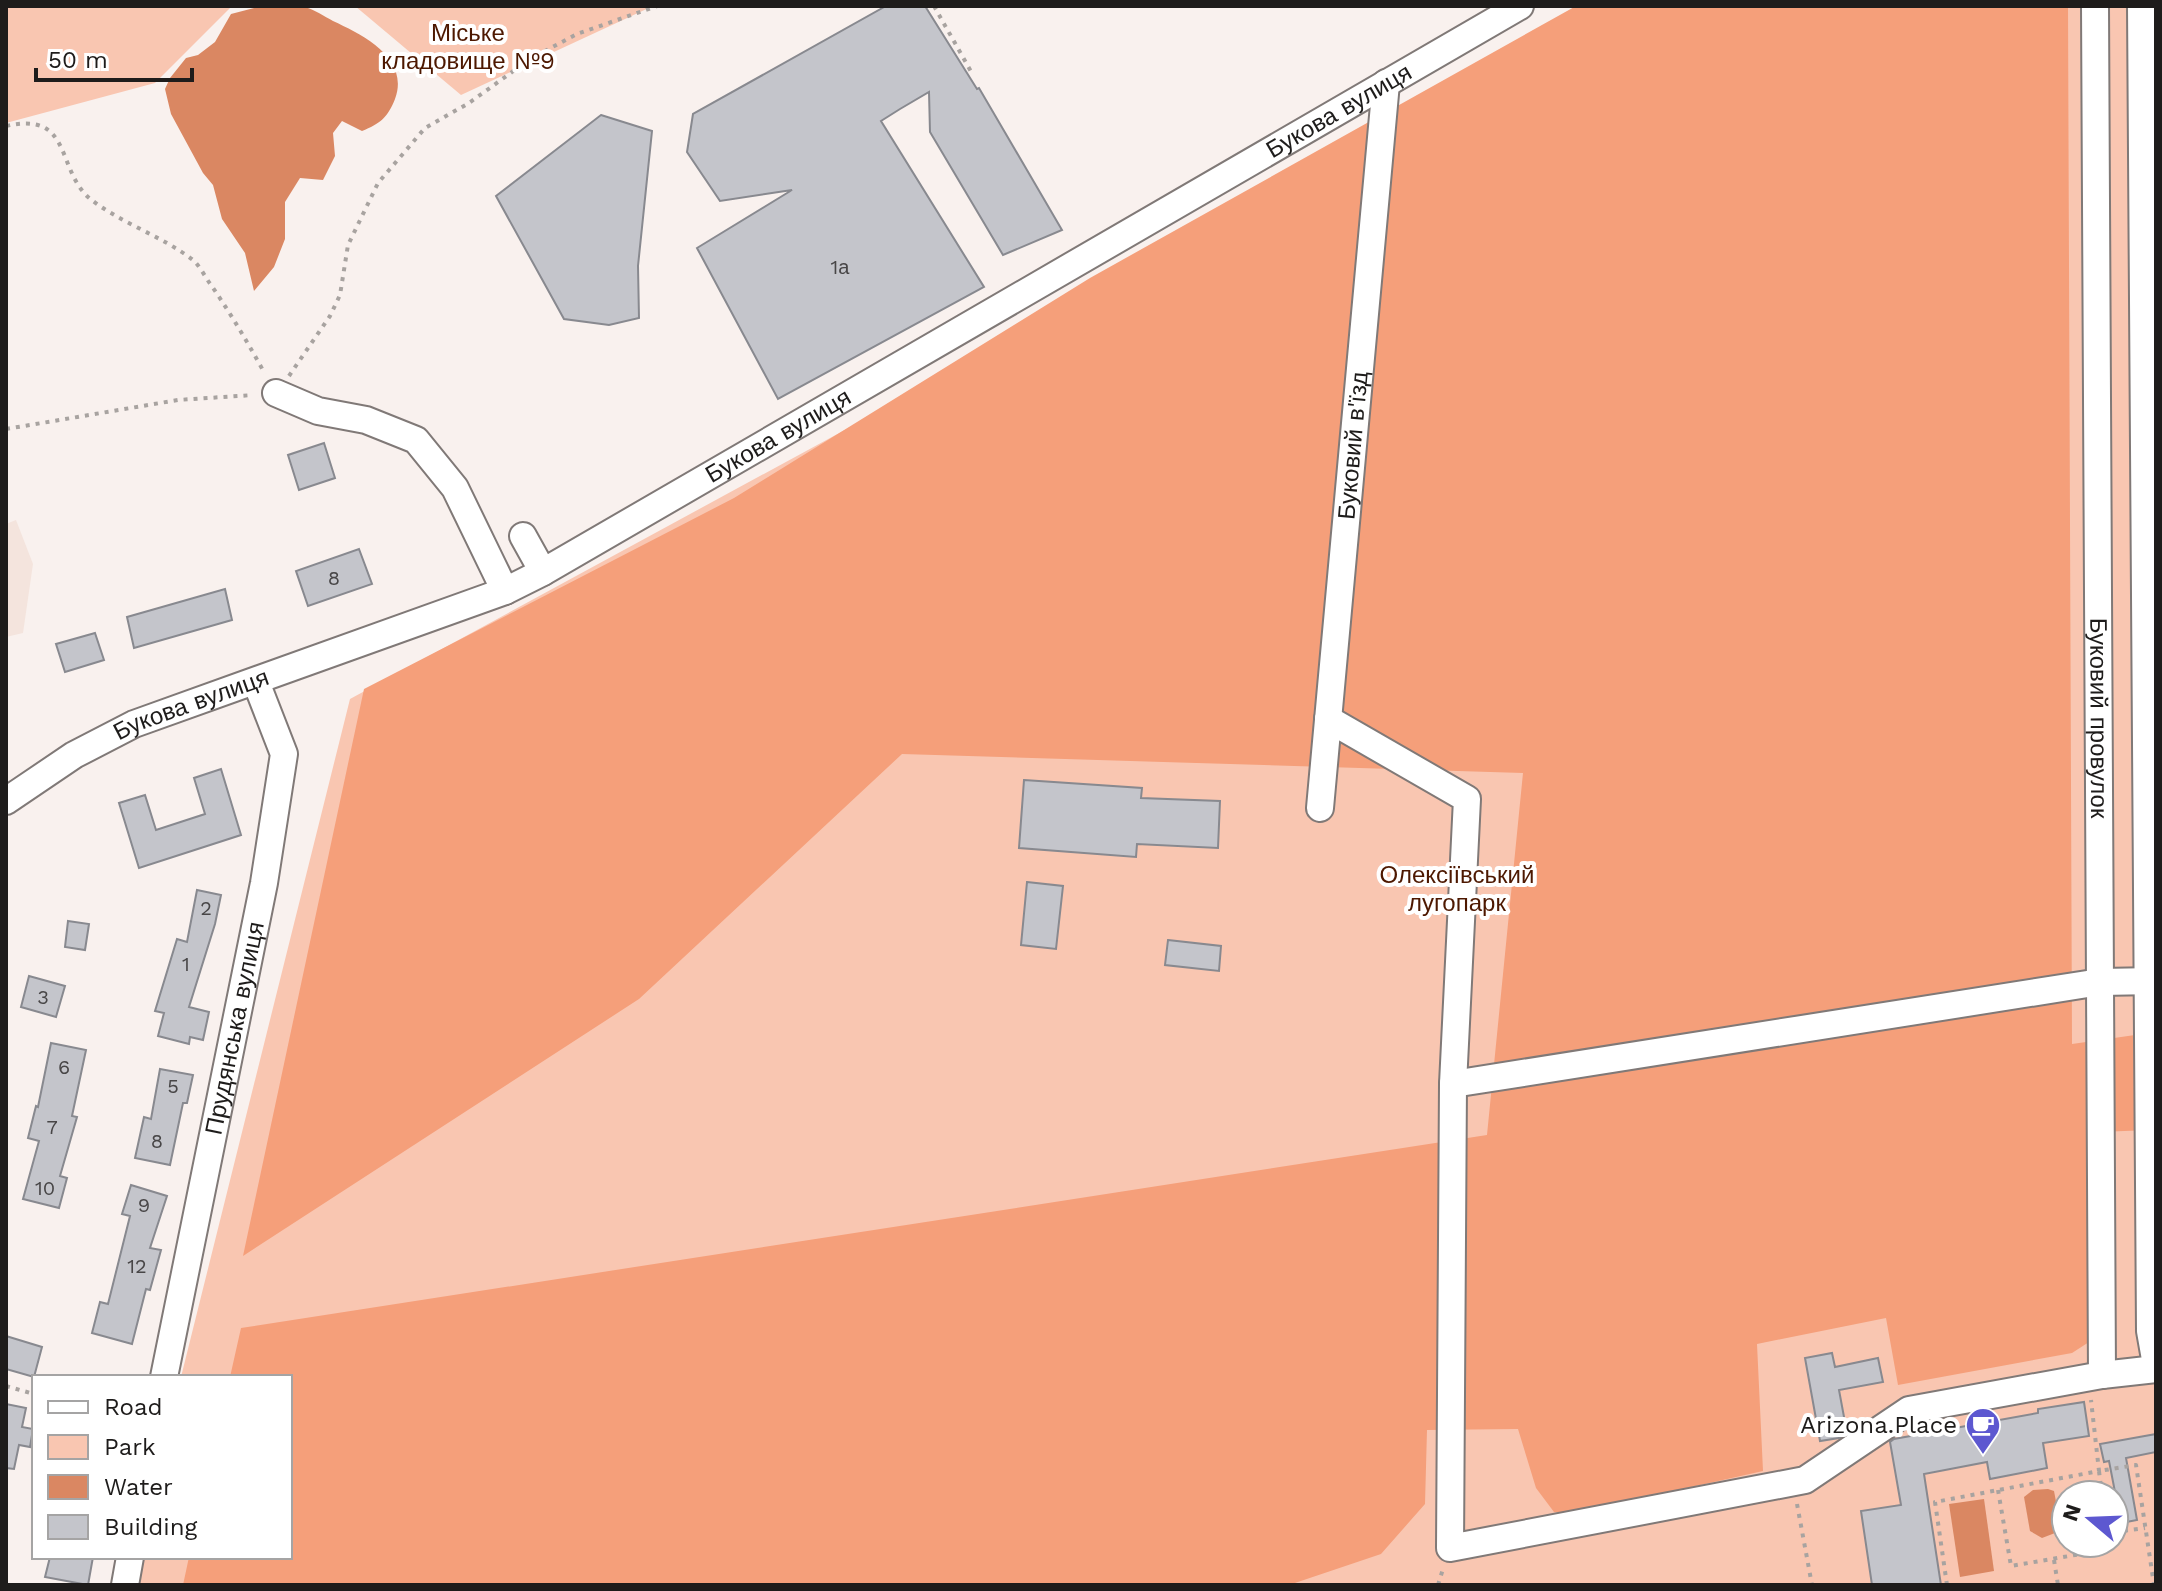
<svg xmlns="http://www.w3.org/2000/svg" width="2162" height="1591" viewBox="0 0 2162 1591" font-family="'Work Sans',sans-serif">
  <rect width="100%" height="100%" fill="#f9f1ee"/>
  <path fill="#f4e4dd" d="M16,520L33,564L23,633L6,637V524Z"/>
  <g fill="#f9c6b1" fill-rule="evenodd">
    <path d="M6,6H232L155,83L6,123Z"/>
    <path d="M355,6H653L461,95Z"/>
    <path d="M1624,6H2156V1585H129L136,1557H290V1377H181L350,699ZM2066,1495H2114V1543H2066Z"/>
  </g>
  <path fill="#f59f7a" d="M1576,6H2068L2072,1044L2156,1032L2149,1130L2100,1132L2103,1333L2072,1353L1898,1385L1886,1318L1757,1344L1763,1471L1575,1513L1554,1512L1536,1488L1518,1429L1427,1430L1425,1504L1381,1554L1289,1585H183L189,1557H290V1377H230L241,1328L1487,1135L1523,773L902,754L639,999L243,1256L364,689L734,498L1090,278Z"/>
  <g fill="#da8762">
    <path d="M262,6C275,6 293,3 305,7C315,10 324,16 333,21C363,35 410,58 395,99C388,117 380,124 362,131L342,121L333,133L335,156L323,180L300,178L285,202V239L274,267L254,291L245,253L222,219L213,185L203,173L171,114L165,89L170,78L186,58L198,55L215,42L231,14Z"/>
    <path d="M2048,1489L2054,1491L2060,1523L2055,1533L2042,1538L2030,1531L2024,1497L2033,1490Z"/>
    <path d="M1984,1499L1994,1571L1960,1577L1949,1504Z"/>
  </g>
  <g fill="#c4c5cb" stroke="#88898f" stroke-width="2">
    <path d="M886,6H925L977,89L979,88L1062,230L1003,255L930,132L929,92L900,109L881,121L984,287L778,399L697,248L792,190L720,201L687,152L693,114Z"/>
    <path d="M601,115L652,131L638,266L639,318L609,325L564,319L496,196Z"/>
    <path d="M324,443L335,478L299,490L288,455Z"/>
    <path d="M359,549L372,584L308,606L296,571Z"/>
    <path d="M225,589L232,620L134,648L127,617Z"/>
    <path d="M95,633L104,660L65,672L56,644Z"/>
    <path d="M221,769L241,835L139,868L119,803L145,795L156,830L205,814L194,778Z"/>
    <path d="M1024,780L1142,788L1141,798L1220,801L1218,848L1137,844L1136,857L1019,848Z"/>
    <path d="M1027,882L1063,886L1056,949L1021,945Z"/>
    <path d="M197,890L221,895L215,924L189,1007L209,1012L203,1040L190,1037L189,1044L158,1036L164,1013L155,1011L177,939L187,942Z"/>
    <path d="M68,921L89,924L85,950L65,947Z"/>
    <path d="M1168,940L1221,946L1219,971L1165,965Z"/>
    <path d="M29,976L65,986L56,1017L21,1007Z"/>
    <path d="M51,1043L86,1050L72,1116L77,1117L60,1176L67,1178L59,1208L23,1199L39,1141L28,1138L36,1106L38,1107Z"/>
    <path d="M160,1069L193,1075L187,1103H183L170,1165L135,1158L144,1117L151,1119Z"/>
    <path d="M131,1185L167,1196L150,1248L161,1250L150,1290L146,1289L132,1344L92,1333L100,1302L108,1304L130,1216L122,1214Z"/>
    <path d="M6,1336L42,1347L34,1377L6,1369Z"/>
    <path d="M1832,1353L1835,1367L1878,1358L1883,1382L1839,1390L1847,1433L1839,1438L1820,1441L1805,1358Z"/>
    <path d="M2084,1402L2089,1436L2043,1443L2047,1468L1990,1479L1987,1462L1924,1474L1941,1585H1872L1861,1511L1901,1505L1890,1442L1894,1439L2038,1413V1409Z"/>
    <path d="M6,1404L26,1408L22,1427L33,1429L30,1447L19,1445L14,1469L6,1468Z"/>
    <path d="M2156,1434V1452L2126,1458L2137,1520L2121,1523L2109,1461L2104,1462L2100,1444Z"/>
    <path d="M50,1557H93L88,1585L45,1577Z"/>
  </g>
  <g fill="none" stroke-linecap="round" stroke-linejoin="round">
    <g stroke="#807977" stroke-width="30">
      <g id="minor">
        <path id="s1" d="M2095,6L2102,1375"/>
        <path d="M2141,6L2150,1331L2156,1365"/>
        <path d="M276,393L318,411L366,420L416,440L455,488L505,591"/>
        <path d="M523,536L543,572"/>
        <path d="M1328,719L1467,799L1453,1084L1450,1548L1805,1480L1909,1410L2102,1375L2156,1369"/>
        <path id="s2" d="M6,801L74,755L134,724L505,591L543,572L1520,6"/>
        <path id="s3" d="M1320,808L1386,83"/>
        <path d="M1453,1084L2100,982L2156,981"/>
        <path id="s4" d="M164,1377L264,883L284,754L256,682"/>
        <path d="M125,1585L130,1557"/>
      </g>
    </g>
    <g stroke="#a8a3a0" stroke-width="4" stroke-dasharray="4 6" stroke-linecap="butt">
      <path d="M934,6L973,75"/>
      <path d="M6,126C72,111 56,167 88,197C116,221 164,237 193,260C200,266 205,277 211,285C231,314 248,343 265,374"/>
      <path d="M289,376L330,316L340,295L348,245L378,183L425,128L469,103L530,59L577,34L657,6"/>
      <path d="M6,429L178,400L253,395"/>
      <path d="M6,1386L34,1394"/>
      <path d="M1998,1490L2011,1566L2110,1549V1543"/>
      <path d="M2102,1495L2099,1471L2136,1465L2154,1585"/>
      <path d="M1797,1504L1812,1585"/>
      <path d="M2114,1532L2145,1528"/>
      <path d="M2054,1560L2058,1585"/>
      <path d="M1438,1585L1443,1569"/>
      <path d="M1947,1585L1935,1502L2099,1471L2091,1400"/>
    </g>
    <use href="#minor" stroke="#fff" stroke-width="26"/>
  </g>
  <defs>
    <g id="cafe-pin" transform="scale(1.8)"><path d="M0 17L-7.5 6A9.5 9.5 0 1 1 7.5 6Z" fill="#5d58d0" stroke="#fff"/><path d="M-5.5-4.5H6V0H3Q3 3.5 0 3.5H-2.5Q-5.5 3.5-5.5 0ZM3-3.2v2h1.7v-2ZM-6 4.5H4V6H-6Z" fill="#fff"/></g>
  </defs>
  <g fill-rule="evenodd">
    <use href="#cafe-pin" x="1983" y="1425"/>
  </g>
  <g text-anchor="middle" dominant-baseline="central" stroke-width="8" stroke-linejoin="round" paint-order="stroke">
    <g font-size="20" fill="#484647">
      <text x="840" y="267">1а</text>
      <text x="334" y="578">8</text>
      <text x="206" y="908">2</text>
      <text x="186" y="964">1</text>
      <text x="43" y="997">3</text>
      <text x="64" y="1067">6</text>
      <text x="173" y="1086">5</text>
      <text x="52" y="1127">7</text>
      <text x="157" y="1141">8</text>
      <text x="45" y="1188">10</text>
      <text x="144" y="1205">9</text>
      <text x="137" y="1266">12</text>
    </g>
    <g font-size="24" fill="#4d1800" stroke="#fff">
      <text x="468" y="33">Міське<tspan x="468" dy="28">кладовище №9</tspan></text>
      <text x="1457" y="875">Олексіївський<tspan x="1457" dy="28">лугопарк</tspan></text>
    </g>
    <g font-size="24" fill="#1e1c1b" stroke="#fff">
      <text stroke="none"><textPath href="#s2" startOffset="1506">Букова вулиця</textPath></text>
      <text stroke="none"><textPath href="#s2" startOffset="858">Букова вулиця</textPath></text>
      <text stroke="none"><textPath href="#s3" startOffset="364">Буковий в'їзд</textPath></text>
      <text stroke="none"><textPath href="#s2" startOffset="210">Букова вулиця</textPath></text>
      <text stroke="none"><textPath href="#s1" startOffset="712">Буковий провулок</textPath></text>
      <text stroke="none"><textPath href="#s4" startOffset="356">Прудянська вулиця</textPath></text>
    </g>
    <g font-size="24" fill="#1e1c1b" stroke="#fff" text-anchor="end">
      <text x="1957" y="1425">Arizona.Place</text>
    </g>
  </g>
  <rect width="2162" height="1591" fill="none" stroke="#1e1c1b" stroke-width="16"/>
  <rect x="32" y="1375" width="260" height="184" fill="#ffffff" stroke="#a5a4a4" stroke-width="2"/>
  <rect x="48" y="1401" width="40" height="12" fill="#ffffff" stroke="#a5a4a4" stroke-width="2"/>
  <text x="104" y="1415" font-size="24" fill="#1e1c1b">Road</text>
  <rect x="48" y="1435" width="40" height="24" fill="#f9c6b1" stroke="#a5a4a4" stroke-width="2"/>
  <text x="104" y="1455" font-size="24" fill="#1e1c1b">Park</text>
  <rect x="48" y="1475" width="40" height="24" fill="#da8762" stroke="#a5a4a4" stroke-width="2"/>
  <text x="104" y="1495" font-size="24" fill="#1e1c1b">Water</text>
  <rect x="48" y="1515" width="40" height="24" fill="#c4c5cb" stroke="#a5a4a4" stroke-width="2"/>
  <text x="104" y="1535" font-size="24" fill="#1e1c1b">Building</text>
  <g transform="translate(2090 1519) rotate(289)"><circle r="38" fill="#ffffff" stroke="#a5a4a4" stroke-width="2"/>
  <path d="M0-6L14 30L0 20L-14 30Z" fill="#5d58d0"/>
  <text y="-12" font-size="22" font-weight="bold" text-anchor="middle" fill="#1e1c1b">N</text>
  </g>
  <path d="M36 68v12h156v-12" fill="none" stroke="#1e1c1b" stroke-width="4"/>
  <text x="48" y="68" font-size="24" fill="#1e1c1b" stroke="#ffffff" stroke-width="6" paint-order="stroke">50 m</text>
</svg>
